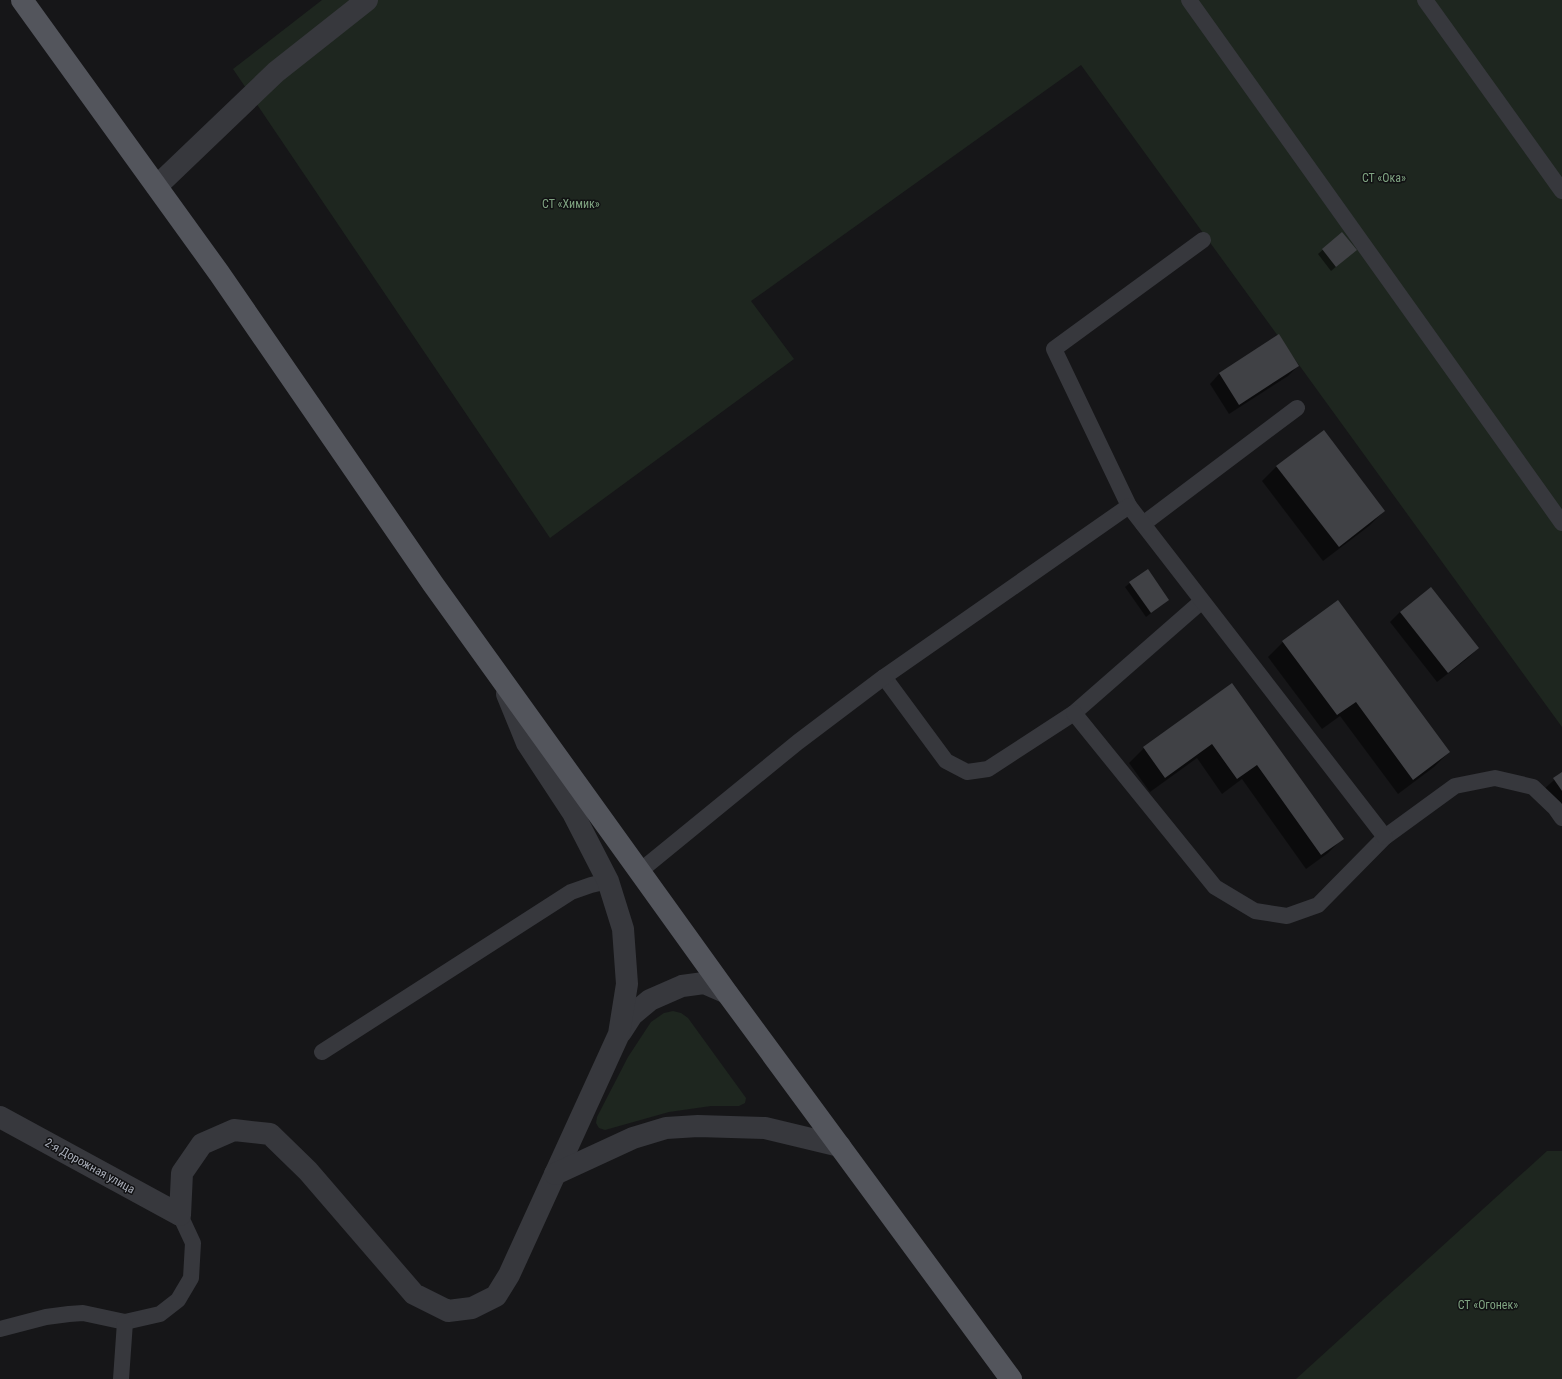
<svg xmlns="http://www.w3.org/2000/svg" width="1562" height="1379" viewBox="0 0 1562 1379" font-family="'Roboto Condensed',sans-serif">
  <rect width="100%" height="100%" fill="#161618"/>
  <g fill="#1e261f">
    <path d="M322,0H1562V727L1081,65L751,301L794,359L550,538L233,69Z"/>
    <path d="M673,1011L681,1013L688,1018L746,1098L745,1103L739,1106H711L669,1112L605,1130L599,1128L596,1123L597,1117L628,1057L651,1022L664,1013Z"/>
    <path d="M1547,1151H1562V1379H1296Z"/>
  </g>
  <g fill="#0007">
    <path d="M1342,233L1351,254L1331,271L1318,254Z"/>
    <path d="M1279,336L1298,366L1288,376L1229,414L1210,384L1219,374Z"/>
    <path d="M1277,466L1384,511L1369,526L1323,561L1262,481Z"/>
    <path d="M1130,583L1168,600L1146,617L1125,587Z"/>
    <path d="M1338,601L1449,752L1434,767L1398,794L1340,716L1322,729L1268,657L1283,642Z"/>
    <path d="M1400,612L1478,648L1468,658L1437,682L1390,622Z"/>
    <path d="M1231,684L1343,838L1328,853L1306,869L1242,779L1222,794L1197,758L1150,792L1129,763L1144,748Z"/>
    <path d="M1562,773V814L1544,789Z"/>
  </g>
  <g fill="#404145">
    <path d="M1342,232L1357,250L1336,267L1322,249Z"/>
    <path d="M1279,334L1299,366L1239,405L1219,373Z"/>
    <path d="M1324,430L1385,511L1339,547L1276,466Z"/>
    <path d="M1148,569L1169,600L1151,613L1129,582Z"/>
    <path d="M1431,587L1479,648L1448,673L1400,612Z"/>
    <path d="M1338,600L1450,752L1413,780L1356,702L1337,715L1282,641Z"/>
    <path d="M1232,683L1344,839L1321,855L1257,765L1237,779L1212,744L1165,778L1143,747Z"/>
    <path d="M1562,772V791L1553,778Z"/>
  </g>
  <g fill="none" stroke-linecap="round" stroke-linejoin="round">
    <g stroke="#37383d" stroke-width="16">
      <path d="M1189,0L1562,523"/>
      <path d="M1425,0L1562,191"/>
      <path d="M1129,506L1054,349L1203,240"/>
      <path d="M1143,524L1297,408"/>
      <path d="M884,677L946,761L967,772L988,769L1074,713L1202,601"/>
      <path d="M1074,713L1215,887L1255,911L1287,916L1318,905L1385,837L1455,786L1495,778L1533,787L1555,808L1562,818"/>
      <path d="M640,871L798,742L884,677L1129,506L1385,837"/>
      <path d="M322,1052L571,892L591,885L608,881"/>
      <path d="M0,1329L46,1317L69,1314L83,1313L125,1322L160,1314L178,1300L191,1278L193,1243L180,1215"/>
      <path d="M121,1379L125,1322"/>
    </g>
    <g stroke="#37383d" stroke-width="22">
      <path d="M157,186L276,72L367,0"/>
      <path d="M621,1032L632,1015L650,1000L682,986L704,983L727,993"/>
      <path d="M0,1117L180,1215L182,1173L202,1144L234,1130L270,1134L308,1171L414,1294L448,1311L472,1308L496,1296L509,1275L619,1034L627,984L623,929L608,881L573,813L527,743L507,694"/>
      <path d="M555,1174L633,1138L666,1128L698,1126L765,1128L840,1146"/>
    </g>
    <path stroke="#53555c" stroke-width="22" d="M22,0L219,273L433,584L727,993L1011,1379"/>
  </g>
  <g text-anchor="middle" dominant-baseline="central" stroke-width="3" stroke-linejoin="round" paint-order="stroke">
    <g font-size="12" fill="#7fa381" stroke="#111113">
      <text x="1384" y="178">СТ «Ока»</text>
      <text x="571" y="204">СТ «Химик»</text>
      <text x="1488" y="1305">СТ «Огонек»</text>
    </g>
    <g font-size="12" fill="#a8adb8" stroke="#111113">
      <text transform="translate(90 1166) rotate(29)">2-я Дорожная улица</text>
    </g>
  </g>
</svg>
